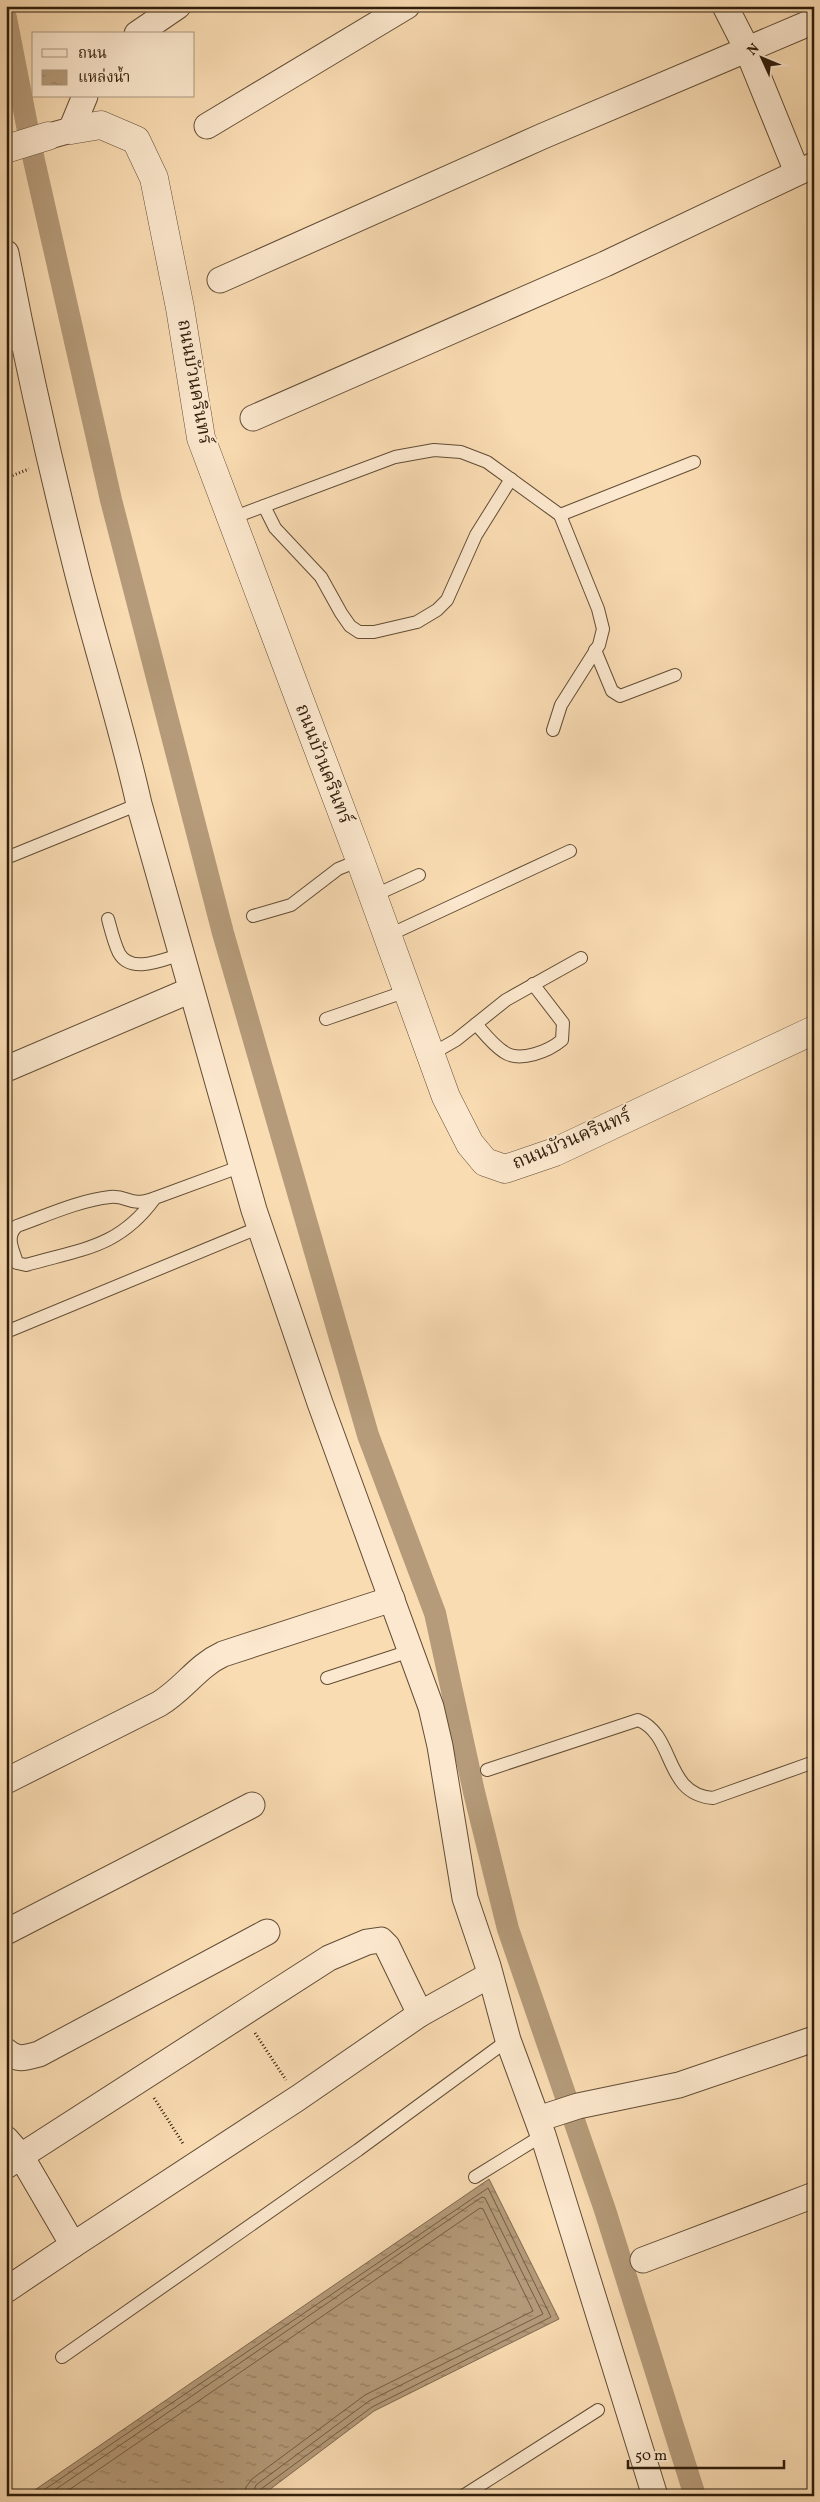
<svg xmlns="http://www.w3.org/2000/svg" width="820" height="2502" viewBox="0 0 820 2502" font-family="Vollkorn,'Noto Serif Thai',serif">
  <defs>
    <pattern id="water-ripples" width="26" height="14" patternUnits="userSpaceOnUse" patternTransform="scale(1.25)"><rect width="26" height="14" fill="#b59b7a"/><path d="M2 4q2-2 4 0t4 0M15 11q2-2 4 0t4 0" fill="none" stroke="#947e62"/></pattern>
  </defs>
  <rect width="100%" height="100%" fill="#fadcb3"/>
  <filter id="stains"><feTurbulence type="fractalNoise" baseFrequency=".004" numOctaves="4"/><feColorMatrix values="0 0 0 0 .2 0 0 0 0 .09 0 0 0 0 .02 0 0 0 .5 -.17"/></filter>
  <radialGradient id="worn" r=".72"><stop offset=".6" stop-color="#630" stop-opacity="0"/><stop offset="1" stop-color="#630" stop-opacity=".3"/></radialGradient>
  <path fill="url(#water-ripples)" stroke="#7f694e" d="M489,2179L559,2319L374,2411L261,2496H26Z"/>
  <g fill="none" stroke-linecap="round" stroke-linejoin="round">
    <g stroke="#725c42" stroke-width="1">
      <path d="M35,2496L488,2188L551,2317L372,2407L261,2489L258,2496"/>
      <path d="M46,2496L482,2197L485,2198L543,2314L369,2401L256,2485L252,2496"/>
      <path d="M60,2496L480,2208L483,2209L533,2311L365,2395L252,2479L246,2487L244,2496"/>
    </g>
    <path stroke="#b59b7a" stroke-width="22" d="M6,18L33,156L111,500L223,933L368,1435L435,1613L474,1792L508,1929L605,2210L695,2496"/>
    <g stroke="#624d35" stroke-width="14">
      <g id="service">
        <path d="M6,346L23,342"/>
        <path d="M264,506L275,528L321,577L341,613L350,626L359,632H374L417,622L437,610L447,600L476,535L511,479"/>
        <path d="M560,515L694,462"/>
        <path d="M232,518L395,457L434,450L461,452L487,462L560,515L598,609L603,629L599,645L561,705L553,730"/>
        <path d="M595,650L612,691L620,696L675,675"/>
        <path d="M6,858L139,804"/>
        <path d="M373,896L419,875"/>
        <path d="M253,916L291,905L338,869L360,860"/>
        <path d="M108,919C111,930 114,943 119,953C131,975 164,959 182,954"/>
        <path d="M387,936L570,851"/>
        <path d="M326,1019L407,991"/>
        <path d="M476,1024C484,1033 493,1045 504,1052C520,1063 549,1051 562,1040L563,1023L533,984"/>
        <path d="M430,1055L456,1040L506,1000L581,958"/>
        <path d="M155,1198C119,1248 81,1249 26,1265L17,1263C13,1249 5,1237 17,1226C45,1216 80,1200 110,1197C129,1195 129,1208 155,1198L242,1166"/>
        <path d="M6,1332L260,1227"/>
        <path d="M327,1678L410,1651"/>
        <path d="M487,1770L638,1720C676,1735 663,1794 713,1798L814,1762"/>
        <path d="M475,2177L543,2135"/>
        <path d="M62,2357L358,2150L508,2040"/>
        <path d="M463,2496L598,2410"/>
      </g>
    </g>
    <g stroke="#624d35" stroke-width="27">
      <g id="minor">
        <path d="M725,6L747,49L797,172"/>
        <path d="M137,34L178,6"/>
        <path d="M207,126L407,6"/>
        <path d="M53,135L71,130L85,96"/>
        <path d="M6,253C26,357 49,460 75,563C95,644 121,723 139,804L254,1210L320,1403L431,1707L440,1746L465,1898L488,1966L508,2040L543,2135L655,2496"/>
        <path d="M220,280L543,136L814,21"/>
        <path d="M253,418L605,264L814,165"/>
        <path d="M6,1069L191,990"/>
        <path d="M6,1781L159,1704C184,1689 197,1666 223,1654L392,1599"/>
        <path d="M6,1932L252,1805"/>
        <path d="M6,2051C17,2061 25,2058 39,2054L267,1932"/>
        <path d="M538,2119L578,2106L679,2085L814,2039"/>
        <path d="M6,2139L21,2156L329,1958L367,1942L381,1940L387,1946L420,2014L490,1975"/>
        <path d="M6,2166L21,2156L73,2245L6,2290"/>
        <path d="M73,2245L298,2098L420,2014"/>
        <path d="M643,2260L814,2195"/>
      </g>
    </g>
    <g stroke="#624d35" stroke-width="29">
      <g id="tertiary">
        <path d="M71,130L101,125L136,140L154,178L180,308L201,438L360,860L446,1097L470,1144L485,1162L505,1169L555,1152L814,1030"/>
        <path d="M6,149L48,136"/>
      </g>
    </g>
    <g stroke="#2f1d0b" stroke-width="3" stroke-dasharray="1 2.5" stroke-linecap="butt">
      <path d="M6,478L29,469"/>
      <path d="M255,2033L286,2080"/>
      <path d="M154,2098L184,2145"/>
    </g>
    <use href="#service" stroke="#fce8ce" stroke-width="12"/>
    <use href="#minor" stroke="#fce8ce" stroke-width="25"/>
    <use href="#tertiary" stroke="#fce8ce" stroke-width="28"/>
  </g>
  <g text-anchor="middle" dominant-baseline="central" stroke-width="4" stroke-linejoin="round" paint-order="stroke">
    <g font-size="19" fill="#2f1d0b" stroke="#fce8ce">
      <text transform="translate(194 382) rotate(80)">ถนนบัวนครินทร์</text>
      <text transform="translate(323 764) rotate(69)">ถนนบัวนครินทร์</text>
      <text transform="translate(572 1140) rotate(-23)">ถนนบัวนครินทร์</text>
    </g>
  </g>
  <rect width="820" height="2502" fill="none" stroke="#fadcb3" stroke-width="25"/>
  <rect x="8" y="8" width="805" height="2487" fill="none" stroke="#2f1d0b" stroke-width="2.5"/>
  <rect x="12" y="12" width="795" height="2477" fill="none" stroke="#2f1d0b"/>
  <rect x="32" y="32" width="162" height="65" fill="#fce8ce" stroke="#aa9780"/>
  <rect x="42" y="49" width="25" height="8" fill="#fce8ce" stroke="#aa9780"/>
  <text x="78" y="58" font-size="15" fill="#2f1d0b">ถนน</text>
  <rect x="42" y="70" width="25" height="15" fill="url(#water-ripples)" stroke="#aa9780"/>
  <text x="78" y="82" font-size="15" fill="#2f1d0b">แหล่งน้ำ</text>
  <g transform="translate(762 58) rotate(314)" stroke="#fce8ce" stroke-width="4" paint-order="stroke">
  <path d="M0-4L9 19L0 12L-9 19Z" fill="#2f1d0b"/>
  <text y="-8" font-size="14" font-weight="bold" text-anchor="middle" fill="#2f1d0b">N</text>
  </g>
  <path d="M628 2460v8h156v-8" fill="none" stroke="#2f1d0b" stroke-width="2.5"/>
  <text x="635" y="2460" font-size="15" fill="#2f1d0b" stroke="#fce8ce" stroke-width="4" paint-order="stroke">50 m</text>
  <rect width="100%" height="100%" filter="url(#stains)"/>
  <rect width="100%" height="100%" fill="url(#worn)"/>
</svg>
